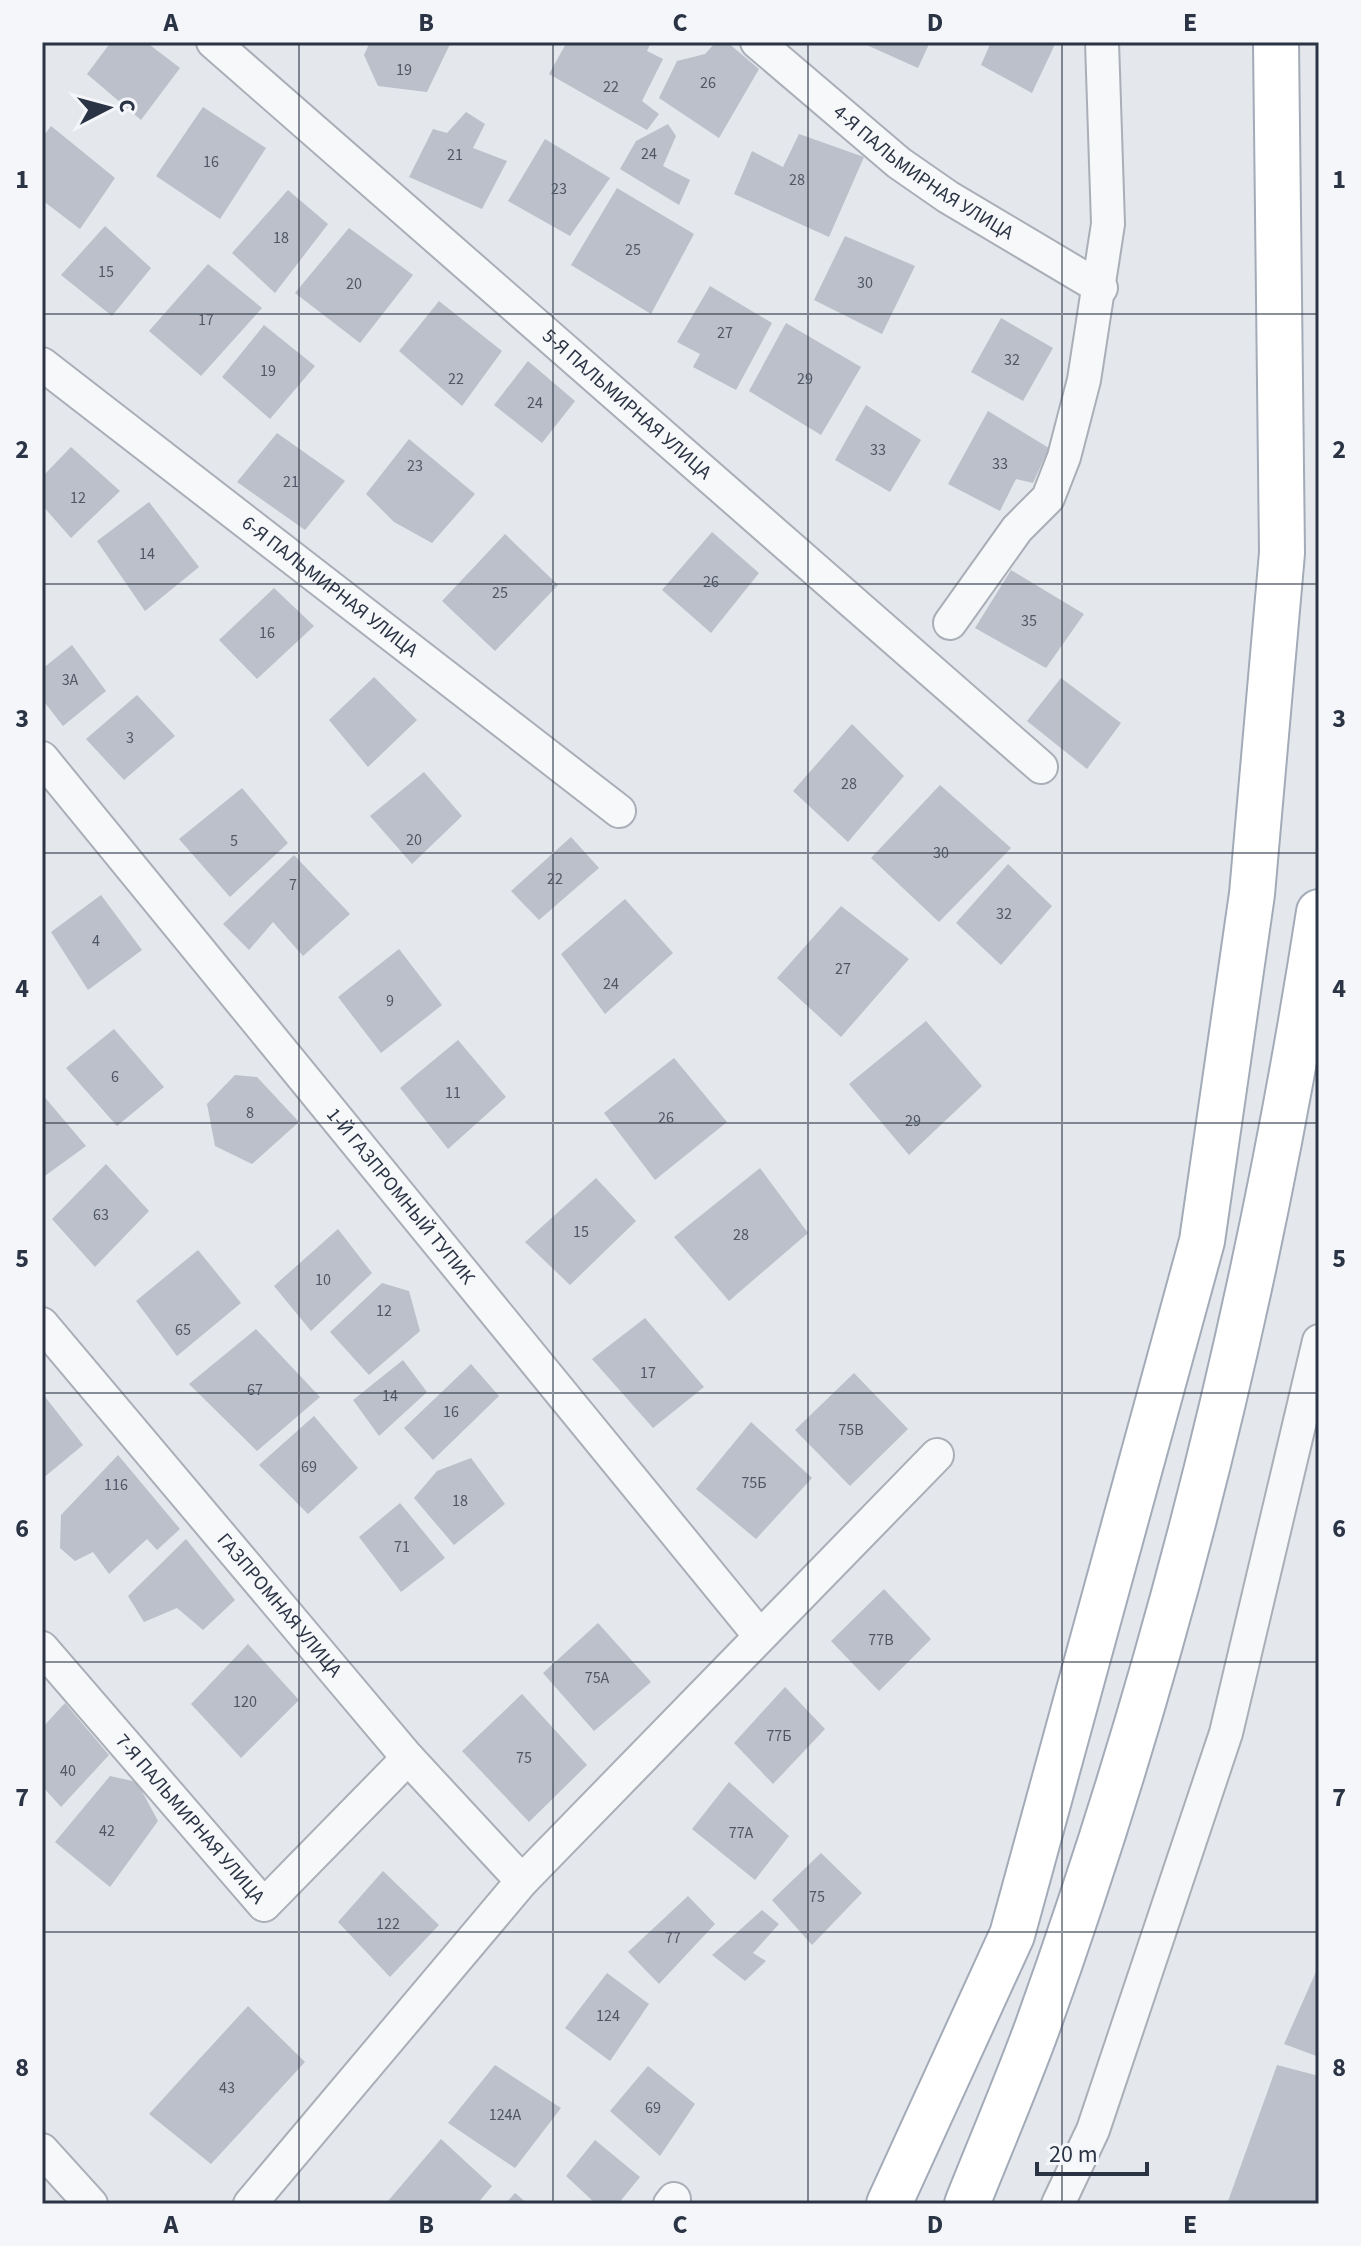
<svg xmlns="http://www.w3.org/2000/svg" width="1361" height="2246" viewBox="0 0 1361 2246" font-family="'Source Sans 3',sans-serif">
  <rect width="100%" height="100%" fill="#e4e7ec"/>
  <g fill="#bbc0ca">
    <path d="M111,42H146L180,68L141,120L87,74Z"/>
    <path d="M370,42H451L427,92L378,86L364,55Z"/>
    <path d="M567,42H651L647,51L663,59L642,101L659,114L647,130L549,74Z"/>
    <path d="M716,42H727L759,69L719,138L659,98L677,61L705,54Z"/>
    <path d="M860,42H930L918,68Z"/>
    <path d="M991,42H1056L1032,93L981,65Z"/>
    <path d="M203,107L266,148L220,219L156,176Z"/>
    <path d="M466,112L485,124L473,148L507,161L482,209L409,177L433,129L447,133Z"/>
    <path d="M668,124L676,136L663,166L690,180L679,205L620,169L636,141Z"/>
    <path d="M51,126L115,178L80,229L42,200V138Z"/>
    <path d="M799,134L864,157L829,237L734,194L752,151L783,167Z"/>
    <path d="M545,139L610,178L570,236L508,201Z"/>
    <path d="M617,188L694,234L651,314L571,265Z"/>
    <path d="M288,190L328,224L275,293L232,253Z"/>
    <path d="M105,226L151,268L112,316L61,275Z"/>
    <path d="M349,228L413,275L360,343L295,293Z"/>
    <path d="M845,236L915,266L882,334L814,300Z"/>
    <path d="M208,264L262,308L201,376L149,331Z"/>
    <path d="M710,286L772,323L736,390L693,367L700,354L677,342Z"/>
    <path d="M439,301L502,351L462,406L399,351Z"/>
    <path d="M1001,318L1053,348L1023,401L971,372Z"/>
    <path d="M786,323L861,367L821,435L749,391Z"/>
    <path d="M264,325L315,366L270,419L222,377Z"/>
    <path d="M528,361L575,401L542,443L494,405Z"/>
    <path d="M866,405L921,440L890,492L835,460Z"/>
    <path d="M988,411L1049,448L1033,483L1016,479L1000,511L948,484Z"/>
    <path d="M277,433L345,481L305,530L237,482Z"/>
    <path d="M409,439L475,494L432,543L394,522L366,494Z"/>
    <path d="M71,447L120,491L71,538L42,505V477Z"/>
    <path d="M149,502L199,567L145,611L97,541Z"/>
    <path d="M712,532L759,573L711,633L662,590Z"/>
    <path d="M505,534L558,585L495,651L442,601Z"/>
    <path d="M1011,570L1084,614L1046,668L975,628Z"/>
    <path d="M274,588L314,626L257,679L219,640Z"/>
    <path d="M72,645L106,691L63,726L42,699V669Z"/>
    <path d="M374,677L417,720L368,767L329,720Z"/>
    <path d="M1061,678L1121,723L1087,769L1027,721Z"/>
    <path d="M137,695L175,736L124,780L86,739Z"/>
    <path d="M852,724L904,776L848,842L793,791Z"/>
    <path d="M424,772L462,816L412,864L370,816Z"/>
    <path d="M940,785L1011,848L939,922L871,858Z"/>
    <path d="M242,788L288,843L230,897L179,839Z"/>
    <path d="M571,837L599,868L539,920L511,891Z"/>
    <path d="M294,855L350,914L303,956L273,922L249,950L223,924Z"/>
    <path d="M1008,864L1052,906L1001,965L956,923Z"/>
    <path d="M101,895L142,950L88,990L51,932Z"/>
    <path d="M625,899L673,953L605,1014L561,954Z"/>
    <path d="M841,906L909,959L841,1037L777,978Z"/>
    <path d="M399,949L442,1005L381,1053L338,997Z"/>
    <path d="M926,1021L982,1086L909,1155L849,1084Z"/>
    <path d="M114,1029L164,1087L117,1126L66,1068Z"/>
    <path d="M458,1040L506,1097L448,1149L400,1088Z"/>
    <path d="M674,1058L727,1122L655,1180L604,1113Z"/>
    <path d="M235,1075L257,1077L299,1122L252,1164L215,1146L207,1104Z"/>
    <path d="M42,1094L86,1146L42,1178Z"/>
    <path d="M106,1164L149,1211L95,1267L52,1219Z"/>
    <path d="M760,1168L808,1233L729,1301L674,1237Z"/>
    <path d="M596,1178L636,1221L570,1285L525,1242Z"/>
    <path d="M338,1229L372,1273L311,1331L274,1286Z"/>
    <path d="M198,1250L241,1303L177,1356L136,1301Z"/>
    <path d="M382,1283L409,1291L420,1331L369,1375L330,1332Z"/>
    <path d="M645,1318L704,1387L653,1428L592,1359Z"/>
    <path d="M256,1329L320,1397L257,1451L189,1384Z"/>
    <path d="M403,1360L427,1392L379,1436L353,1400Z"/>
    <path d="M471,1364L499,1396L433,1460L404,1428Z"/>
    <path d="M854,1373L908,1429L850,1486L795,1430Z"/>
    <path d="M42,1393L83,1445L42,1479Z"/>
    <path d="M314,1416L358,1468L308,1514L259,1465Z"/>
    <path d="M751,1422L812,1478L756,1539L696,1489Z"/>
    <path d="M118,1455L180,1529L157,1550L147,1539L109,1574L93,1552L75,1561L60,1548L61,1515Z"/>
    <path d="M471,1458L505,1504L454,1545L414,1498L437,1471Z"/>
    <path d="M400,1503L445,1558L401,1592L359,1537Z"/>
    <path d="M186,1539L235,1600L203,1630L177,1608L144,1622L128,1596Z"/>
    <path d="M884,1589L931,1639L879,1691L831,1641Z"/>
    <path d="M598,1623L651,1682L594,1731L543,1673Z"/>
    <path d="M248,1644L299,1700L241,1758L191,1704Z"/>
    <path d="M785,1687L825,1729L773,1784L734,1743Z"/>
    <path d="M522,1694L587,1765L529,1822L462,1751Z"/>
    <path d="M65,1703L109,1755L61,1807L42,1786V1728Z"/>
    <path d="M110,1776L137,1782L158,1821L110,1887L55,1842Z"/>
    <path d="M729,1782L789,1836L755,1880L692,1829Z"/>
    <path d="M821,1853L862,1893L812,1945L772,1900Z"/>
    <path d="M383,1871L439,1925L390,1977L338,1922Z"/>
    <path d="M688,1896L715,1924L659,1984L628,1952Z"/>
    <path d="M762,1910L779,1924L753,1953L766,1961L745,1981L712,1955Z"/>
    <path d="M1319,1965V2057L1284,2044Z"/>
    <path d="M607,1973L649,2004L610,2061L565,2028Z"/>
    <path d="M248,2006L305,2062L211,2164L149,2114Z"/>
    <path d="M495,2065L561,2108L515,2168L448,2123Z"/>
    <path d="M1277,2065L1319,2076V2204H1227Z"/>
    <path d="M648,2066L695,2104L660,2156L610,2111Z"/>
    <path d="M441,2139L492,2186L477,2204H390L388,2201Z"/>
    <path d="M595,2140L640,2177L618,2204H596L566,2176Z"/>
    <path d="M515,2193L528,2204H505Z"/>
  </g>
  <g fill="none" stroke-linecap="round" stroke-linejoin="round">
    <g stroke="#a9aeb7" stroke-width="36">
      <g id="minor">
        <path id="s1" d="M213,42L1041,767"/>
        <path id="s2" d="M757,42L899,163L948,197L1101,288"/>
        <path id="s3" d="M42,364L619,811"/>
        <path d="M950,623L1017,529L1048,498L1064,457L1084,380L1108,224L1102,42"/>
        <path id="s4" d="M42,758L760,1636"/>
        <path id="s5" d="M42,1324L408,1758L522,1881"/>
        <path id="s6" d="M42,1648L264,1905L408,1758"/>
        <path d="M42,2150L91,2204"/>
        <path d="M250,2204L522,1881L937,1455"/>
        <path d="M670,2204L674,2199"/>
        <path d="M1058,2204L1093,2130L1226,1733L1319,1341"/>
      </g>
    </g>
    <g stroke="#a3abb8" stroke-width="48">
      <g id="primary">
        <path d="M889,2204L1012,1935L1202,1241L1252,894L1282,553L1276,42"/>
        <path d="M967,2204C990,2146 1015,2088 1037,2028C1167,1667 1260,1291 1319,912"/>
      </g>
    </g>
    <use href="#minor" stroke="#f7f8fa" stroke-width="32"/>
    <use href="#primary" stroke="#fff" stroke-width="44"/>
  </g>
  <path fill="none" stroke="#2b3445" stroke-width="2" stroke-opacity="0.55" d="M299,42V2204M553,42V2204M808,42V2204M1062,42V2204M42,314H1319M42,584H1319M42,853H1319M42,1123H1319M42,1393H1319M42,1662H1319M42,1932H1319"/>
  <g text-anchor="middle" dominant-baseline="central" stroke-width="6" stroke-linejoin="round" paint-order="stroke">
    <g font-size="16" fill="#4f5766">
      <text x="404" y="70">19</text>
      <text x="708" y="83">26</text>
      <text x="611" y="87">22</text>
      <text x="649" y="154">24</text>
      <text x="455" y="155">21</text>
      <text x="211" y="162">16</text>
      <text x="797" y="180">28</text>
      <text x="559" y="189">23</text>
      <text x="281" y="238">18</text>
      <text x="633" y="250">25</text>
      <text x="106" y="272">15</text>
      <text x="865" y="283">30</text>
      <text x="354" y="284">20</text>
      <text x="206" y="320">17</text>
      <text x="725" y="333">27</text>
      <text x="1012" y="360">32</text>
      <text x="268" y="371">19</text>
      <text x="456" y="379">22</text>
      <text x="805" y="379">29</text>
      <text x="535" y="403">24</text>
      <text x="878" y="450">33</text>
      <text x="1000" y="464">33</text>
      <text x="415" y="466">23</text>
      <text x="291" y="482">21</text>
      <text x="78" y="498">12</text>
      <text x="147" y="554">14</text>
      <text x="711" y="582">26</text>
      <text x="500" y="593">25</text>
      <text x="1029" y="621">35</text>
      <text x="267" y="633">16</text>
      <text x="70" y="680">3А</text>
      <text x="130" y="738">3</text>
      <text x="849" y="784">28</text>
      <text x="414" y="840">20</text>
      <text x="234" y="841">5</text>
      <text x="941" y="853">30</text>
      <text x="555" y="879">22</text>
      <text x="293" y="885">7</text>
      <text x="1004" y="914">32</text>
      <text x="96" y="941">4</text>
      <text x="843" y="969">27</text>
      <text x="611" y="984">24</text>
      <text x="390" y="1001">9</text>
      <text x="115" y="1077">6</text>
      <text x="453" y="1093">11</text>
      <text x="250" y="1113">8</text>
      <text x="666" y="1118">26</text>
      <text x="913" y="1121">29</text>
      <text x="101" y="1215">63</text>
      <text x="581" y="1232">15</text>
      <text x="741" y="1235">28</text>
      <text x="323" y="1280">10</text>
      <text x="384" y="1311">12</text>
      <text x="183" y="1330">65</text>
      <text x="648" y="1373">17</text>
      <text x="255" y="1390">67</text>
      <text x="390" y="1396">14</text>
      <text x="451" y="1412">16</text>
      <text x="851" y="1430">75В</text>
      <text x="309" y="1467">69</text>
      <text x="754" y="1483">75Б</text>
      <text x="116" y="1485">116</text>
      <text x="460" y="1501">18</text>
      <text x="402" y="1547">71</text>
      <text x="881" y="1640">77В</text>
      <text x="597" y="1678">75А</text>
      <text x="245" y="1702">120</text>
      <text x="779" y="1736">77Б</text>
      <text x="524" y="1758">75</text>
      <text x="68" y="1771">40</text>
      <text x="107" y="1831">42</text>
      <text x="741" y="1833">77А</text>
      <text x="817" y="1897">75</text>
      <text x="388" y="1924">122</text>
      <text x="673" y="1938">77</text>
      <text x="608" y="2016">124</text>
      <text x="227" y="2088">43</text>
      <text x="653" y="2108">69</text>
      <text x="505" y="2115">124А</text>
    </g>
    <g font-size="20" fill="#2b3445" stroke="#f4f6f9">
      <text stroke="none"><textPath href="#s2" startOffset="212">4-Я ПАЛЬМИРНАЯ УЛИЦА</textPath></text>
      <text stroke="none"><textPath href="#s1" startOffset="550">5-Я ПАЛЬМИРНАЯ УЛИЦА</textPath></text>
      <text stroke="none"><textPath href="#s3" startOffset="364">6-Я ПАЛЬМИРНАЯ УЛИЦА</textPath></text>
      <text stroke="none"><textPath href="#s4" startOffset="566">1-Й ГАЗПРОМНЫЙ ТУПИК</textPath></text>
      <text stroke="none"><textPath href="#s5" startOffset="368">ГАЗПРОМНАЯ УЛИЦА</textPath></text>
      <text stroke="none"><textPath href="#s6" startOffset="226">7-Я ПАЛЬМИРНАЯ УЛИЦА</textPath></text>
    </g>
  </g>
  <rect width="1361" height="2246" fill="none" stroke="#f4f6f9" stroke-width="88"/>
  <g transform="translate(108 108) rotate(84)" stroke="#f4f6f9" stroke-width="6" paint-order="stroke">
  <path d="M0-6L14 30L0 20L-14 30Z" fill="#2b3445"/>
  <text y="-12" font-size="22" font-weight="bold" text-anchor="middle" fill="#2b3445">С</text>
  </g>
  <path d="M1037 2162v12h110v-12" fill="none" stroke="#2b3445" stroke-width="4"/>
  <text x="1049" y="2162" font-size="24" fill="#2b3445" stroke="#f4f6f9" stroke-width="6" paint-order="stroke">20 m</text>
  <rect x="44" y="44" width="1273" height="2158" fill="none" stroke="#2b3445" stroke-width="3"/>
  <g font-size="26" text-anchor="middle" font-weight="bold" fill="#2b3445">
    <text x="171" y="31">A</text>
    <text x="426" y="31">B</text>
    <text x="680" y="31">C</text>
    <text x="935" y="31">D</text>
    <text x="1190" y="31">E</text>
    <text x="22" y="188">1</text>
    <text x="1339" y="188">1</text>
    <text x="22" y="458">2</text>
    <text x="1339" y="458">2</text>
    <text x="22" y="727">3</text>
    <text x="1339" y="727">3</text>
    <text x="22" y="997">4</text>
    <text x="1339" y="997">4</text>
    <text x="22" y="1267">5</text>
    <text x="1339" y="1267">5</text>
    <text x="22" y="1537">6</text>
    <text x="1339" y="1537">6</text>
    <text x="22" y="1806">7</text>
    <text x="1339" y="1806">7</text>
    <text x="22" y="2076">8</text>
    <text x="1339" y="2076">8</text>
    <text x="171" y="2233">A</text>
    <text x="426" y="2233">B</text>
    <text x="680" y="2233">C</text>
    <text x="935" y="2233">D</text>
    <text x="1190" y="2233">E</text>
  </g>
</svg>
